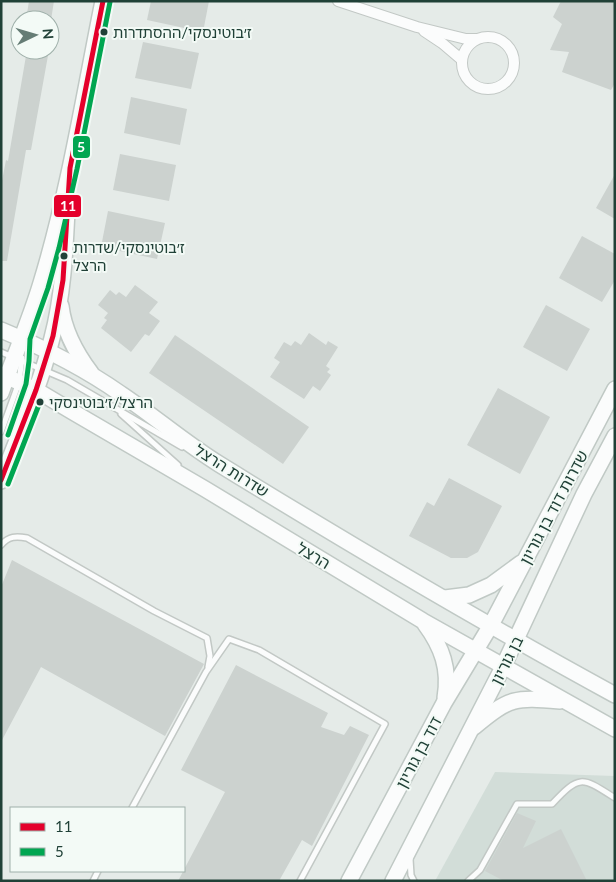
<svg xmlns="http://www.w3.org/2000/svg" width="616" height="882" viewBox="0 0 616 882" font-family="Lato,'Noto Sans Hebrew',sans-serif">
  <rect width="100%" height="100%" fill="#e5ebe8"/>
  <path fill="#d2ddd8" d="M495,772L615,776V881H435Z"/>
  <g fill="#ccd2cf">
    <path d="M29,1H54L51,20H26Z"/>
    <path d="M151,1H209L203,32L147,20Z"/>
    <path d="M561,1H615V83L611,90L562,72L569,52L550,50L562,24L553,17Z"/>
    <path d="M143,42L199,53L191,89L135,78Z"/>
    <path d="M27,50H49L31,150H26L7,261H1V186L6,160L8,161Z"/>
    <path d="M131,97L187,109L180,145L124,133Z"/>
    <path d="M120,154L176,165L169,201L113,190Z"/>
    <path d="M615,174V219L596,208Z"/>
    <path d="M108,211L165,223L157,259L101,247Z"/>
    <path d="M582,236L615,254V280L602,302L559,278Z"/>
    <path d="M135,285L158,302L149,313L160,321L149,336L145,334L131,352L101,328L107,320L104,318L108,313L98,305L110,290L116,295L119,292L126,297Z"/>
    <path d="M546,305L590,329L567,371L523,347Z"/>
    <path d="M309,333L326,345L328,341L338,347L326,366L330,369L327,372L331,375L320,391L313,386L304,399L270,377L280,362L274,358L284,342L291,346L295,341L301,345Z"/>
    <path d="M175,335L309,427L283,464L149,373Z"/>
    <path d="M498,388L550,417L520,474L467,445Z"/>
    <path d="M449,478L502,506L478,552L467,558H451L409,536L427,502L434,506Z"/>
    <path d="M12,560L204,664L165,736L41,667L1,742V587Z"/>
    <path d="M236,665L328,713L321,727L344,735L350,726L369,735L312,846L302,840L279,881H178L225,792L181,770Z"/>
    <path d="M517,813L536,821L523,848L561,829L587,881H504L485,871Z"/>
  </g>
  <g fill="none" stroke-linecap="round" stroke-linejoin="round">
    <g stroke="#c2c8c5" stroke-width="8">
      <g id="lane">
        <path d="M1,352L67,380L182,447"/>
        <path d="M121,414L178,465"/>
        <path d="M1,432L19,382L22,358"/>
        <path d="M1,545C9,536 16,536 27,538L154,611L207,638L210,656L208,667"/>
        <path d="M132,808L206,672L229,639L259,650L385,724L300,881"/>
        <path d="M410,859L411,875L414,881"/>
        <path d="M93,881L98,871"/>
        <path d="M468,881L480,870L517,804H552C580,774 582,777 615,798"/>
      </g>
    </g>
    <g stroke="#c2c8c5" stroke-width="12">
      <g id="street">
        <path d="M338,1L417,27L466,39H476"/>
        <path d="M424,31L442,43L462,60"/>
        <circle cx="488" cy="63" r="26"/>
      </g>
    </g>
    <g stroke="#c0c9c5" stroke-width="18">
      <g id="secondary">
        <path d="M61,306C64,332 76,353 91,373"/>
        <path d="M1,330C42,347 84,368 121,394C154,416 185,443 219,464C349,544 481,622 615,695"/>
        <path d="M1,374L36,390L73,412L205,489L423,621L615,729"/>
        <path d="M1,393C14,356 30,320 41,283C69,191 84,95 103,1"/>
        <path d="M1,481C19,434 40,387 52,338C63,296 65,253 67,210"/>
        <path d="M445,598L469,595L491,585L521,563"/>
        <path d="M425,624C442,647 450,669 445,698"/>
        <path d="M474,727C510,697 515,697 560,701"/>
        <path d="M349,881L444,703L491,625L615,389"/>
        <path d="M393,881L503,667L584,494L615,436"/>
      </g>
    </g>
    <use href="#lane" stroke="#fbfcfc" stroke-width="5"/>
    <use href="#street" stroke="#fbfcfc" stroke-width="10"/>
    <use href="#secondary" stroke="#fbfcfc" stroke-width="15"/>
    <g stroke="#f3faf6" stroke-width="9">
      <path id="bus-1" d="M1,480L36,390L53,336L63,280L70,168L103,1"/>
    </g>
    <g stroke="#f3faf6" stroke-width="9">
      <g id="bus-2">
        <path d="M8,435L26,384L29,361L30,339L48,288L59,248L77,169L110,2"/>
        <path d="M8,484L40,402"/>
      </g>
    </g>
    <use href="#bus-1" stroke="#e4002b" stroke-width="5"/>
    <use href="#bus-2" stroke="#00a651" stroke-width="5"/>
  </g>
  <g fill="#204137" stroke="#f3faf6" stroke-width="2">
    <circle cx="104" cy="32" r="4.5"/>
    <circle cx="64" cy="256" r="4.5"/>
    <circle cx="40" cy="402" r="4.5"/>
  </g>
  <g text-anchor="middle" dominant-baseline="central" stroke-width="4" stroke-linejoin="round" paint-order="stroke">
    <g font-size="15" fill="#204137" stroke="#f3faf6" text-anchor="start">
      <text x="113" y="32">ז׳בוטינסקי/ההסתדרות</text>
      <text x="73" y="247">ז׳בוטינסקי/שדרות<tspan x="73" dy="18">הרצל</tspan></text>
      <text x="49" y="402">הרצל/ז׳בוטינסקי</text>
    </g>
    <g font-size="16" fill="#204137" stroke="#f3faf6">
      <text transform="translate(232 470) rotate(32)">שדרות הרצל</text>
      <text transform="translate(553 507) rotate(-62)">שדרות דוד בן גוריון</text>
      <text transform="translate(314 555) rotate(31)">הרצל</text>
      <text transform="translate(506 660) rotate(-63)">בן גוריון</text>
      <text transform="translate(418 752) rotate(-62)">דוד בן גוריון</text>
    </g>
  </g>
  <g stroke="#f3faf6" stroke-width="2">
    <rect x="72" y="135" width="19" height="24" rx="5" fill="#00a651"/>
    <rect x="53" y="194" width="29" height="24" rx="5" fill="#e4002b"/>
  </g>
  <g font-size="14" text-anchor="middle" font-weight="bold" fill="#fff">
    <text x="81" y="152">5</text>
    <text x="68" y="211">11</text>
  </g>
  <rect width="616" height="882" fill="none" stroke="#204137" stroke-width="5"/>
  <rect x="10" y="807" width="175" height="65" fill="#f3faf6" stroke="#9fb0aa"/>
  <rect x="20" y="823" width="25" height="8" fill="#e4002b" stroke="#9fb0aa"/>
  <text x="55" y="832" font-size="15" fill="#204137">11</text>
  <rect x="20" y="848" width="25" height="8" fill="#00a651" stroke="#9fb0aa"/>
  <text x="55" y="857" font-size="15" fill="#204137">5</text>
  <g transform="translate(35 35) rotate(85)"><circle r="24" fill="#f3faf6" stroke="#9fb0aa"/>
  <path d="M0-4L9 19L0 12L-9 19Z" fill="#657c75"/>
  <text y="-8" font-size="14" font-weight="bold" text-anchor="middle" fill="#204137">N</text>
  </g>
</svg>
